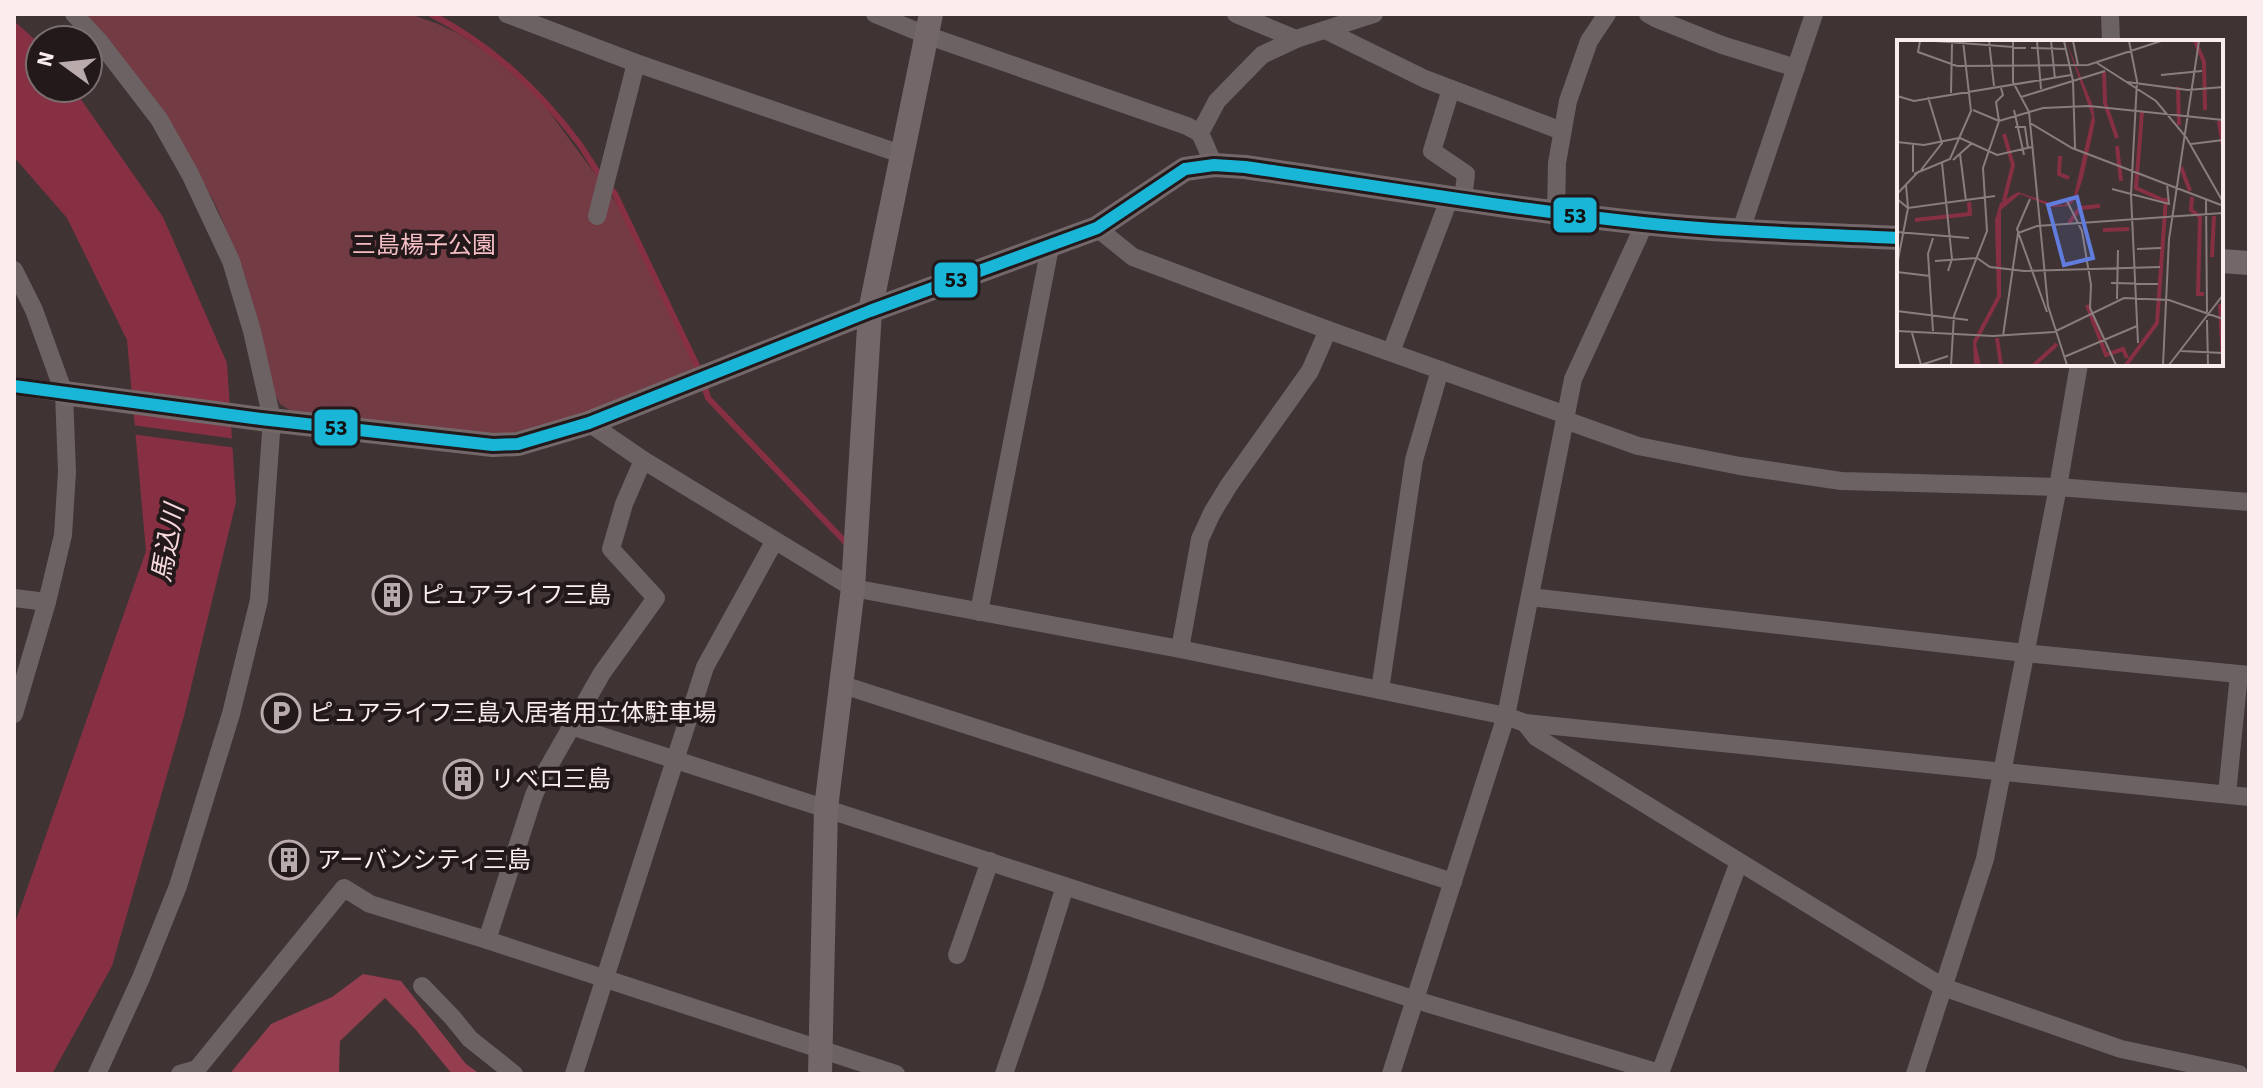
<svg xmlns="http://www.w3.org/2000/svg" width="2263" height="1088" viewBox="0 0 2263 1088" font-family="'Source Sans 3','Noto Sans JP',sans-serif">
  <rect width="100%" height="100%" fill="#3f3334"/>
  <path fill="#733c44" d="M83,14H410L438,24L459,34L493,57L539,98L615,201L699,369L560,423L503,435L294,413L280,404L275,394L246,279L218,210L194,164Z"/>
  <path fill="#943e4f" d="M363,974L401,981L466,1064L480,1074H452L416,1030L385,998L340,1041L339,1074H233L232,1071L271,1024L332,997Z"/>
  <path fill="#873043" d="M14,21L40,44V88H73L163,217L227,363L236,502L184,716L112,966L52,1074H14V926L146,551L127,340L67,218L14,157Z"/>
  <path fill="#3f3334" d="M131,425L236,439L237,448L131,434Z"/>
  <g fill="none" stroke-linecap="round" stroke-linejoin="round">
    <g stroke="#873043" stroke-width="6">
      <path d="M431,14C492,46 537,88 578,142C587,154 593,167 602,178"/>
      <path d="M609,187L615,194L701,374"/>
      <path d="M704,385L708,398L848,545"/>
    </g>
    <g stroke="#6c6264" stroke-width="18">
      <path d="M74,14L99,41L159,119L190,174L231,261L252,331L272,419L259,600L231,714L178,886L141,978L97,1074"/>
      <path d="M507,14L636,63L901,154"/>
      <path d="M875,14L926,35L1187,126L1200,133L1214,165"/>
      <path d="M1236,14L1296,39"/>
      <path d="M1648,14L1657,19L1722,45L1796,68"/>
      <path d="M2110,14L2111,42"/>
      <path d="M1325,30L1425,79L1562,131"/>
      <path d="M1451,89L1432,151L1466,174L1463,199"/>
      <path d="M1200,133L1217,101L1262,55L1296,39L1374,14"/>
      <path d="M1556,212L1557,163L1568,101L1589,41L1607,14"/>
      <path d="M597,216L636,63"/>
      <path d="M1097,228L1133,257L1328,330L1566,415"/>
      <path d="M1741,230L1814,14"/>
      <path d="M14,270L34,310L64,393L67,472L63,535L47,602L14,714"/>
      <path d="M1391,352L1450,197"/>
      <path d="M14,386L64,393"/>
      <path d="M1565,420L1638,446L1740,466L1841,481L2058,487L2249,502"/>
      <path d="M589,423L643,460L853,588L1180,649L1506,716L1525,723L2249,797"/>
      <path d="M1530,597L2025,653L2249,675"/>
      <path d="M14,598L47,602"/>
      <path d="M979,612L1050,247"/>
      <path d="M1180,649L1200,539L1212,513L1229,485L1310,371L1328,330"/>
      <path d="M840,684L1453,882"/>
      <path d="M1380,690L1414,460L1440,370"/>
      <path d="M1525,723L1536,737L1943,987L2121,1049L2239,1074"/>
      <path d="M571,726L1416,1000L1660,1073L1739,862"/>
      <path d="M2227,794L2239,674"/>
      <path d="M487,940L534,795L541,780L602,673L656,598L611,549L624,504L643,460"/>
      <path d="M957,955L990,861"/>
      <path d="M422,986L452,1017L470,1039L514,1074"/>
      <path d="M180,1074L197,1069L344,888L370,904L487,940L896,1074"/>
      <path d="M574,1074L705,667L774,542"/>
      <path d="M1004,1074L1034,986L1065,886"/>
      <path d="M1391,1074L1506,716L1573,379L1645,223"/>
      <path d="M1915,1074L1985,859L2058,487L2079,364"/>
    </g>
    <g stroke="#746769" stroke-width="24">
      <path d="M2221,261L2249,263"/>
      <path d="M64,393L261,419L493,445L518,444L589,423L870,311L1097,228L1185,169L1214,165L1245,167C1377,186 1510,209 1643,223C1728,232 1814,234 1899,238"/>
      <path d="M820,1074L826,808L853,588L870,311L931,14"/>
    </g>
    <g stroke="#23191a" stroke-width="18">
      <path id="bus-1" d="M14,386L261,419L493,445L518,444L589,423L870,311L1097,228L1185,169L1214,165L1245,167C1377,186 1510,209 1643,223C1728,232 1814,234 1899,238"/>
    </g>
    <use href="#bus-1" stroke="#1ab6d8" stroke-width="12"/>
  </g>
  <defs>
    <g id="building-ring" transform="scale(2)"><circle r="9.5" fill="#23191a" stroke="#b9abac" stroke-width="1.5"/><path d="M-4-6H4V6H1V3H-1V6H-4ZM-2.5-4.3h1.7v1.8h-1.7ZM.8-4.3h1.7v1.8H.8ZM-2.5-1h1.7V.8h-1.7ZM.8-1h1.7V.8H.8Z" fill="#b9abac"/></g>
    <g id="parking-ring" transform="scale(2)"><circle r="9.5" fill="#23191a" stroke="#b9abac" stroke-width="1.5"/><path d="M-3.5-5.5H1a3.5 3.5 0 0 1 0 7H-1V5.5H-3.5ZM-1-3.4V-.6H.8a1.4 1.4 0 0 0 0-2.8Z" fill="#b9abac"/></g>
  </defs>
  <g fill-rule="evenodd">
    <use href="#building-ring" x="392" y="595"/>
    <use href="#parking-ring" x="281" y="713"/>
    <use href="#building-ring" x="463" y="779"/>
    <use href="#building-ring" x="289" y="860"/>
  </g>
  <g text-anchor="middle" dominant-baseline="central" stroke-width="8" stroke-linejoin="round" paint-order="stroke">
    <g font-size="24" fill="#f5bec4" stroke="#23191a">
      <text x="424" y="245">三島楊子公園</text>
    </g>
    <g font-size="24" fill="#fbeced" stroke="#23191a" text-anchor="start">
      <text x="420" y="595">ピュアライフ三島</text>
      <text x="309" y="713">ピュアライフ三島入居者用立体駐車場</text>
      <text x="491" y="779">リベロ三島</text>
      <text x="317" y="860">アーバンシティ三島</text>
    </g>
    <g font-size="26" font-style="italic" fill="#f7dadd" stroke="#23191a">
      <text transform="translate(168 543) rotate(-80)">馬込川</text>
    </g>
  </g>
  <g transform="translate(1897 40)">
    <rect width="326" height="326" fill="#3f3334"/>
    <path d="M169,1L196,66L198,82L186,138L179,158L172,166L155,167L123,154L104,170V257L79,304L84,325H77L76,301L100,256L98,180L103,163L121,152L156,164L167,165L177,156L195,76Z" fill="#873043"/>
    <path fill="none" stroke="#873043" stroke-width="4" d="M298,1L307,22L308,70M207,32L208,63L220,98M281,47L282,85M245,72L239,148L268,161M322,81L326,107M107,94L116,125L107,161M220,106L224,141M163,116L162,134L172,138M284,127L293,151M295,157L294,170L303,177L301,254H307M18,180L73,174L72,162M172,183L183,168L203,166M206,190L232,189M315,217L317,176M323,264L326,323M190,265L209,315L226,309L230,318M100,298L104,325M137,325L160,304M229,325L260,283L269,158"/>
    <path fill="none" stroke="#8a7d7e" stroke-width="2" d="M23,1L21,12L60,26L191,25L264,1M38,1L129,8M92,1L97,46M116,1V42L132,72L151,266L170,325M140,1L144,49M154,1L158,39M167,1L176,41L178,108M176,1L181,25M232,1L240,41L234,155L241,303M134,8L169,9M200,23L259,61L289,97L326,162M264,35L305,31M230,42L291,50L326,47M54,53L55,4M0,56L17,61L174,35M124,57L208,31M76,70L102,81L146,68L192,66L326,80M117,70L127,115M133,83L175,108L324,165M118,87H128L131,108M63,98L100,115L135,107M0,102L27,105L62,98M294,104L326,100M63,114L69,161M56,120L75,103M45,123L55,219L51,231M24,130L45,103L31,57M16,132V105M17,134L53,119L74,71L66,1M215,149L272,164L270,144M0,154L22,131M0,159L11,168L98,156M133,159L120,189L150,272M309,159L310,272M170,161L185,191L194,245L193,268L219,325M0,192L72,198M240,209L264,208M38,221L80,218L93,227L127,231L263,227M0,225L11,168L9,145M0,232L33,236M214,243L261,244M220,259L221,210M0,271L71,280M310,280L311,325M0,291L96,296L157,292L227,258L272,260L326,279M36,291L31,214L36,198M15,293L24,325M106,296L121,193L140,186L326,173M284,311L326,313M167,317L240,286M24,325L51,316M54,325L57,276L90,191L86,128L102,81L99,62L106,55L104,48M266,325L272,199L302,1M272,325L326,255"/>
    <path fill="#607dde" fill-opacity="0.15" stroke="#607dde" stroke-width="4" d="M180,157L196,218L167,225L151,165Z"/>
    <rect width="326" height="326" fill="none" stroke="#fbeced" stroke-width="4"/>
  </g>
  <g stroke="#23191a" stroke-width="3">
    <rect x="1552" y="196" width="46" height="38" rx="8" fill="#1ab6d8"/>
    <rect x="933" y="261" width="46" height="38" rx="8" fill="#1ab6d8"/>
    <rect x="313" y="408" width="46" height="39" rx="8" fill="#1ab6d8"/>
  </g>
  <g font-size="22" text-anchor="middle" font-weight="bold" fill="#111">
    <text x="1575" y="223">53</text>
    <text x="956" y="287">53</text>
    <text x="336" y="435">53</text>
  </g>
  <rect width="2263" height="1088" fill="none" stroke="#fbeced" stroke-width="32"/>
  <g transform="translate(64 64) rotate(285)"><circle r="38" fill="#23191a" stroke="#796d6e" stroke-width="2"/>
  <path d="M0-6L14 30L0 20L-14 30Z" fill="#b9abac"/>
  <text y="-12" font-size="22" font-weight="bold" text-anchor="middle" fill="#fbeced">N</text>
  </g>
</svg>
